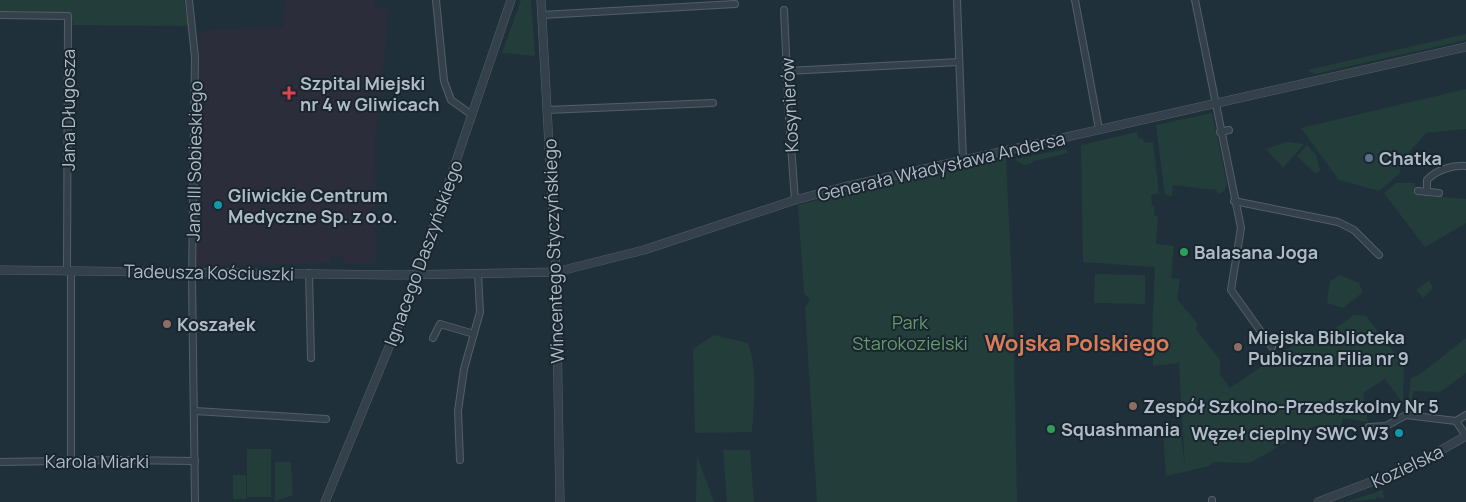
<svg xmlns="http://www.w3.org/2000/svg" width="1466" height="502" viewBox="0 0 1466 502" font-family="Manrope,sans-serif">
  <rect width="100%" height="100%" fill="#20303a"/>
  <path fill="#2c2d3b" d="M285,0H374V8L387,9L386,43L375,142L376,264L343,263V255H331L330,263L194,266L199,31L284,27Z"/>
  <g fill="#233d3b">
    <path d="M0,0H184L188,26L73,25L71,13L0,11Z"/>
    <path d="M521,0H531L535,56L502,53Z"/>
    <path d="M1466,34V40L1315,74L1307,70Z"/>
    <path d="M1466,89V129L1426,133L1404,158L1399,174L1379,191L1339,180L1301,128Z"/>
    <path d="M1212,113L1227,184L1224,191L1218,194L1216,190L1173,185L1172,196L1165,195L1156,125Z"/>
    <path d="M1137,132L1139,139L1143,138L1144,143L1153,142L1159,193L1151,195L1152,206H1155L1154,216H1158L1156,244L1174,246L1171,278L1180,279L1177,299L1198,324L1196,329L1220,360V374L1230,388L1305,337L1314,344L1354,315L1366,316L1404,365L1403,403L1385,379L1363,393L1368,422L1343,418L1340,428L1315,426L1250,463L1214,462L1209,466L1166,476L1163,429L1178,428L1180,430L1185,468L1179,363L1153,366L1152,339L1155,267L1083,262L1081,145Z"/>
    <path d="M1287,142L1304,144L1283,168L1266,149Z"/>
    <path d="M1307,145L1316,155L1320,170L1316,174L1297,156Z"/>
    <path d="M1066,149L1068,153L1034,161L1032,163L1024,165L1017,161L1016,159Z"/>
    <path d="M1006,158L1013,307L1017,502H817L805,307L810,300L804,293L798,205L950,168L952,172Z"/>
    <path d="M1396,183H1414L1420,195L1466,199V223L1425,247L1384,193Z"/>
    <path d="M1095,274L1145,275V304L1094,303Z"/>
    <path d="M1340,275L1359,283L1363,292L1343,308L1327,303L1330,281Z"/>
    <path d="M1429,280L1433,288L1423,298L1416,290Z"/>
    <path d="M714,335L748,343C758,371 754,402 752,432L695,433L693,349Z"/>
    <path d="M1466,338V373L1440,392L1413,391L1412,406L1408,403L1411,378L1419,375Z"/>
    <rect x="247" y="449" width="24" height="48"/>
    <path d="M723,450H750L754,502H727Z"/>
    <path d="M697,456L714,502H696Z"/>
    <path d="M275,462H291L293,495L275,501Z"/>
    <rect x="233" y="475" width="13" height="24"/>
    <path d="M1383,490L1384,499L1376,496V499L1346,502Z"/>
  </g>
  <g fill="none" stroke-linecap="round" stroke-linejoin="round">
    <g stroke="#525f68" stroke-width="8">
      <g id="minor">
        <path d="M189,0L195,57L192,278L195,502"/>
        <path d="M436,0L444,81L451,100L472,115"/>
        <path d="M957,0L963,159"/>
        <path d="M1075,0L1099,129"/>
        <path d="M1195,0L1241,228L1231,290L1272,347"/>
        <path d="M784,10L789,118L795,200"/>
        <path d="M0,15L68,16L67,271"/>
        <path d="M542,15L735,4"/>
        <path d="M787,71L959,62"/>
        <path d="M547,110L713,103"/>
        <path d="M1220,132L1229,130"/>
        <path d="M1418,191L1439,193"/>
        <path d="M1427,192V180C1436,170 1452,165 1466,166"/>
        <path d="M1234,201L1338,222L1354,230L1379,255"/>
        <path d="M71,271V461"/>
        <path d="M309,273L311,358"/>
        <path d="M433,338L440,324L474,334"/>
        <path d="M195,411L326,419"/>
        <path d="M1456,421L1466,415"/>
        <path d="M1369,427L1386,426L1406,415L1456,421L1466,436"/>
        <path d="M460,460L458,411L464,369L480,312L478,274"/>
        <path d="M0,462L116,460L195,461"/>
        <path d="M1212,500V502"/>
      </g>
    </g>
    <g stroke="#525f68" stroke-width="9">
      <g id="tertiary">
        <path d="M541,0L556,272L560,502"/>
        <path d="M0,270L399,275L556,272L644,250L795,200L844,187L1466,47"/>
        <path d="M325,502L410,296L511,0"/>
        <path d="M1318,502L1413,466L1466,436"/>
      </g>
    </g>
    <use href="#minor" stroke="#34414b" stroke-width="6"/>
    <use href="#tertiary" stroke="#34414b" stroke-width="8"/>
  </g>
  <path fill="#e0444e" stroke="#1a262f" stroke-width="2" d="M286.5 85.5h5v5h5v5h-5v5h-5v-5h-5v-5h5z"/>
  <circle fill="#5c6f8a" stroke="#1a262f" stroke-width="2" cx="1369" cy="158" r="5"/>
  <g fill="#0f9aa8" stroke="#1a262f" stroke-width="2">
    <circle cx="218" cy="205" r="5"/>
    <circle cx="1399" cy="433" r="5"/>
  </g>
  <g fill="#2e9e5b" stroke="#1a262f" stroke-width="2">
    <circle cx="1184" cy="252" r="5"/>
    <circle cx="1051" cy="429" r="5"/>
  </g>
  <g fill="#8d6e63" stroke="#1a262f" stroke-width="2">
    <circle cx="167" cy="324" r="5"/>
    <circle cx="1238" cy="347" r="5"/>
    <circle cx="1133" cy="406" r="5"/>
  </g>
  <g text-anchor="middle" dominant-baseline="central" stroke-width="4" stroke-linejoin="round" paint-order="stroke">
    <g font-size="18" font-weight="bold" fill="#afbcc7" stroke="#1a262f" text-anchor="start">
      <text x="300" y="83">Szpital Miejski<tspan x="300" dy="21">nr 4 w Gliwicach</tspan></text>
      <text x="1379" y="158">Chatka</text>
      <text x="228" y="195">Gliwickie Centrum<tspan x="228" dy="21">Medyczne Sp. z o.o.</tspan></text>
      <text x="1194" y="252">Balasana Joga</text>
      <text x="177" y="324">Koszałek</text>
      <text x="1248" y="337">Miejska Biblioteka<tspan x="1248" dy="21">Publiczna Filia nr 9</tspan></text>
      <text x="1143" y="406">Zespół Szkolno-Przedszkolny Nr 5</text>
      <text x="1061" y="429">Squashmania</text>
      <text x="1389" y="433" text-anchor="end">Węzeł cieplny SWC W3</text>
    </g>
    <g font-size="18" fill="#afbcc7" stroke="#1a262f">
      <text transform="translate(789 105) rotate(-93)">Kosynierów</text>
      <text transform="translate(68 110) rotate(-90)">Jana Długosza</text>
      <text transform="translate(194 161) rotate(-89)">Jana III Sobieskiego</text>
      <text transform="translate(941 166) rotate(-13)">Generała Władysława Andersa</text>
      <text transform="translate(553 251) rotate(-92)">Wincentego Styczyńskiego</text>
      <text transform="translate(423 253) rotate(-70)">Ignacego Daszyńskiego</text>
      <text transform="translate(209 272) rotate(1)">Tadeusza Kościuszki</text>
      <text x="97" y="461">Karola Miarki</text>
      <text transform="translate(1407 466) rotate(-25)">Kozielska</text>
    </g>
    <g font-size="18" fill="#659969" stroke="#1a262f">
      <text x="910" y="322">Park<tspan x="910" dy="21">Starokozielski</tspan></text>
    </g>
    <g font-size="22" font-weight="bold" fill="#d87c59" stroke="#1a262f">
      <text x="1077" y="343">Wojska Polskiego</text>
    </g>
  </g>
</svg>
